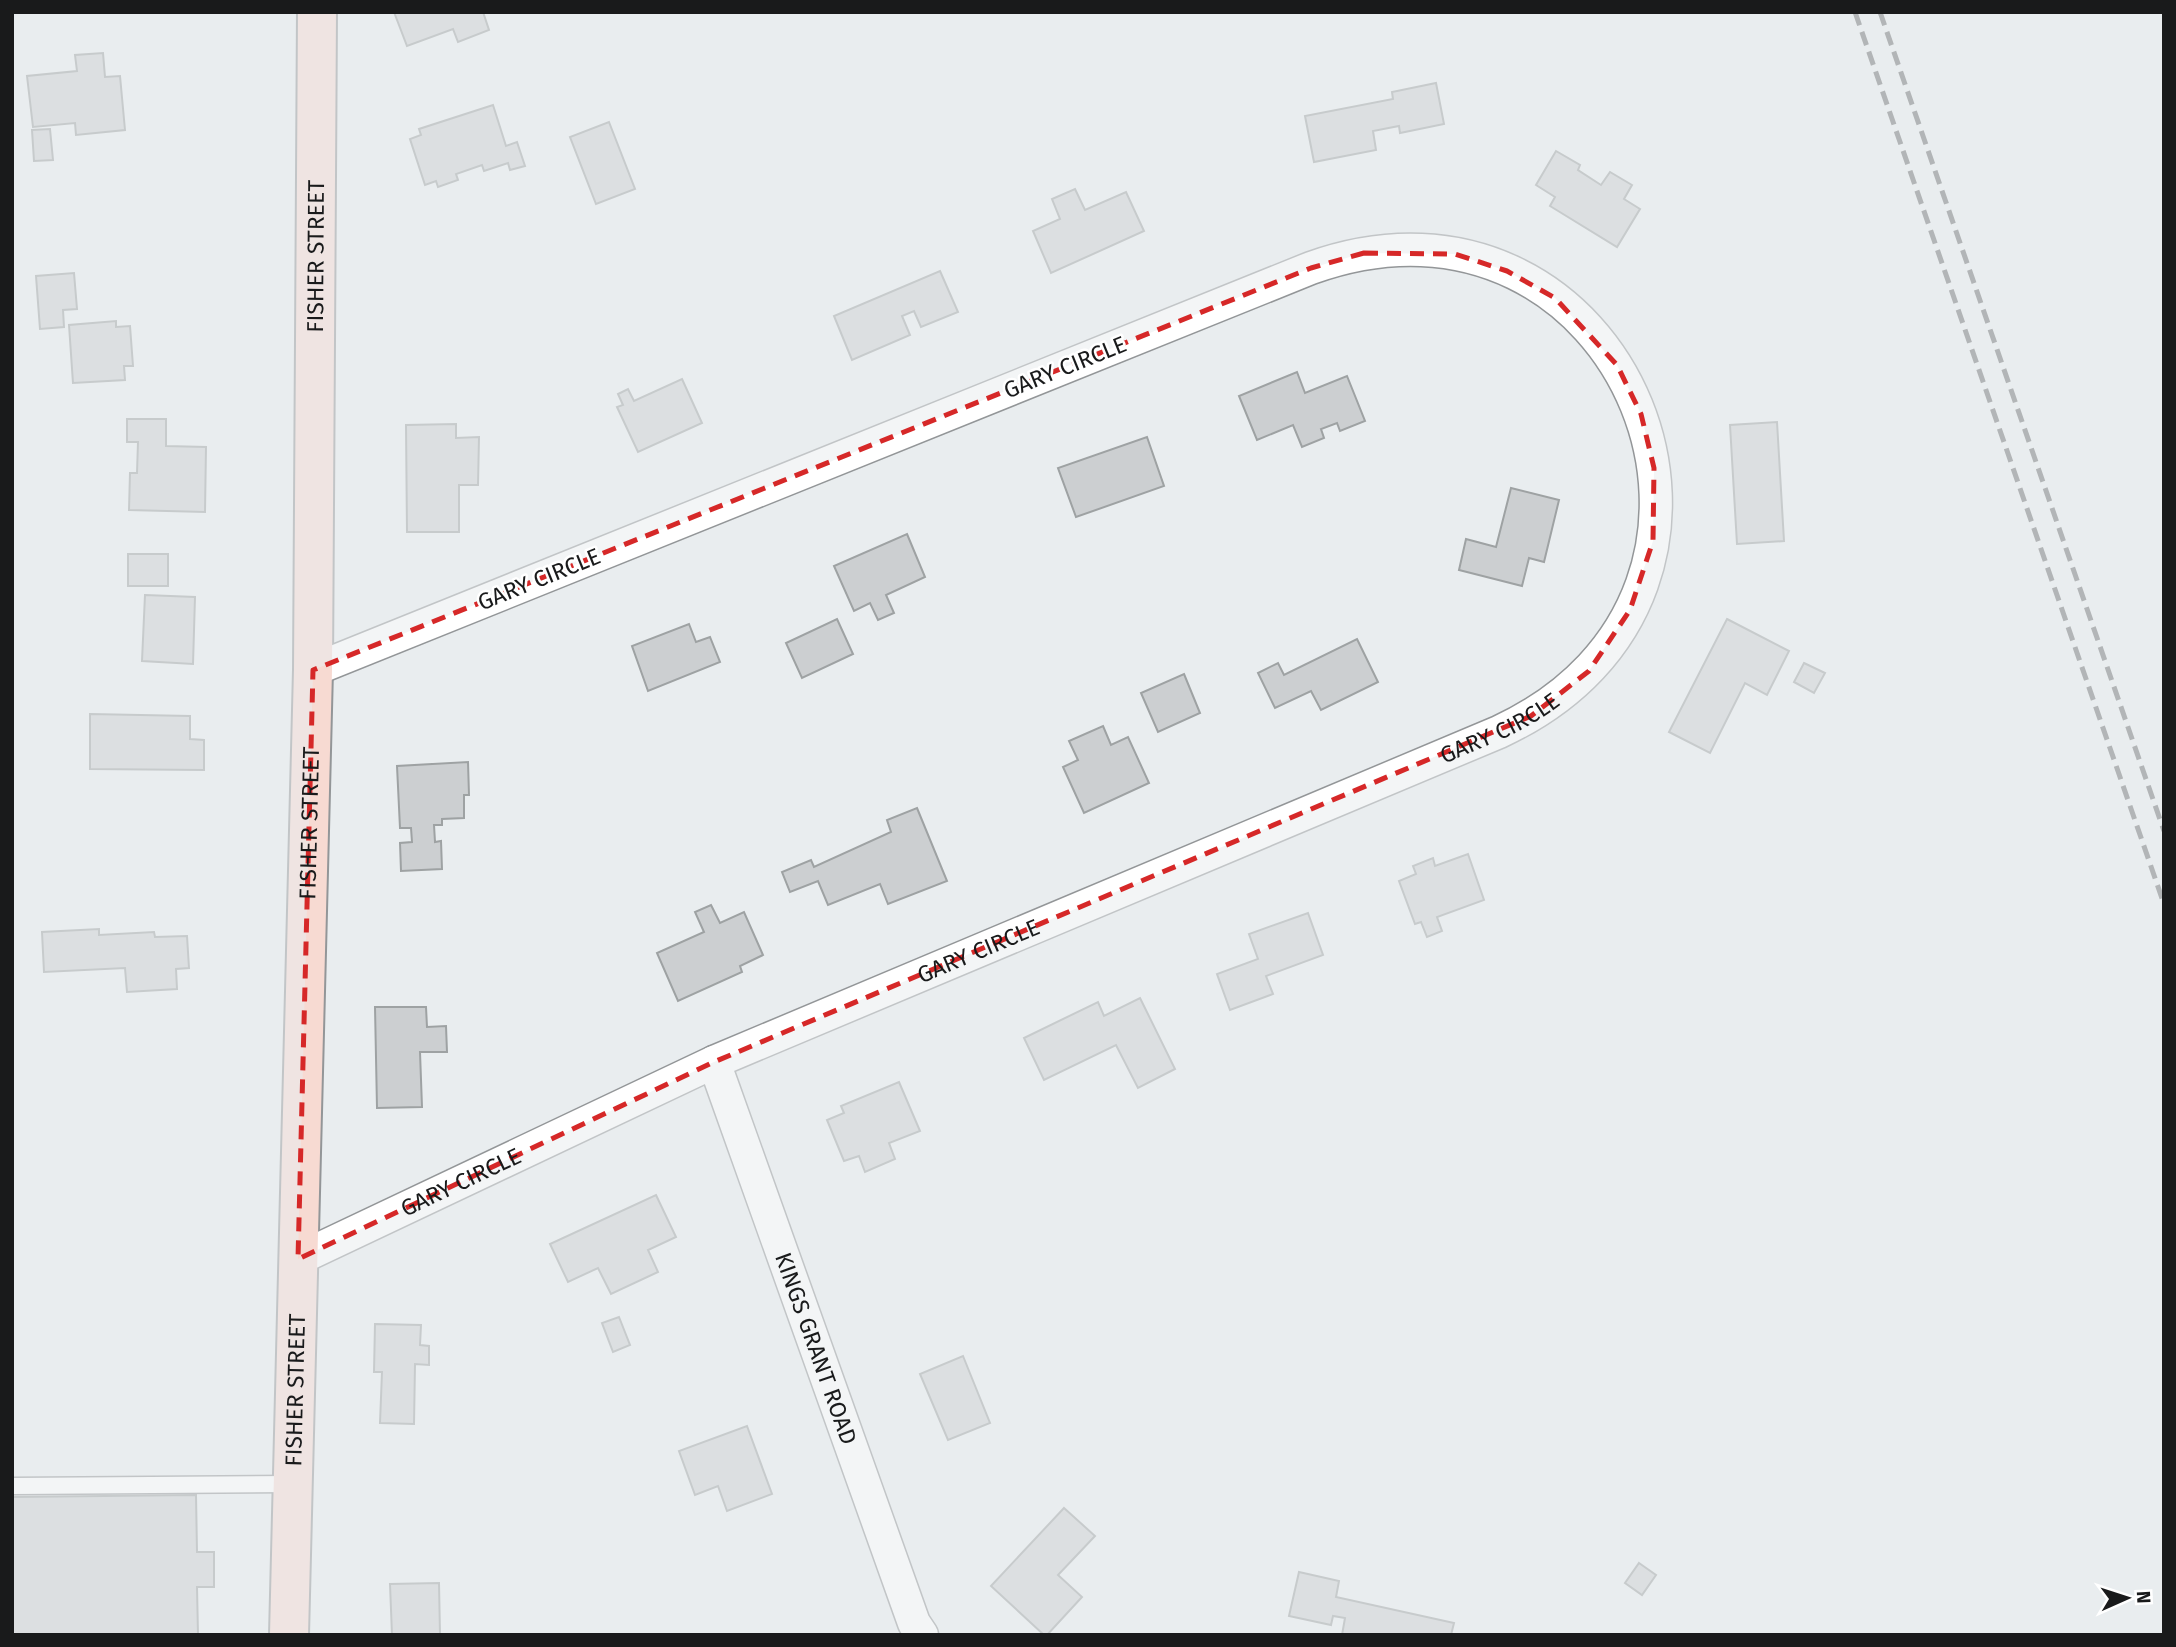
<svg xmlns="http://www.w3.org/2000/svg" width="2176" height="1647" viewBox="0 0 2176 1647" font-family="'Fira Sans',sans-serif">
  <rect width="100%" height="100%" fill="#e9edef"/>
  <g fill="#cccfd1" stroke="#9ea2a3" stroke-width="2">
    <path d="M394,12H483L489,30L458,42L453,29L407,46Z"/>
    <path d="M103,53L105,77L120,76L125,130L76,135L75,123L33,127L27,76L77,71L75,55Z"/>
    <path d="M1436,83L1444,124L1400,133L1399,126L1373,131L1376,150L1314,162L1305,116L1393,99L1392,92Z"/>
    <path d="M493,105L506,146L517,142L525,166L510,170L508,163L484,171L482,165L456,174L458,180L438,187L436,181L425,185L410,139L421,135L419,129Z"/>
    <path d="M609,122L635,189L596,204L570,137Z"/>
    <path d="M50,129L53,160L34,161L32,130Z"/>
    <path d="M1556,151L1580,165L1578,170L1601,185L1610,172L1632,185L1624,199L1640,209L1617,247L1550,206L1555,197L1536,185Z"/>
    <path d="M1075,189L1085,210L1126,192L1144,231L1051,273L1033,231L1060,219L1052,199Z"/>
    <path d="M940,271L958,312L921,327L914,311L902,316L910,335L852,360L834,316Z"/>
    <path d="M74,273L77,309L63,310L64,327L40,329L36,276Z"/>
    <path d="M116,321V327L130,326L133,366H124L125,380L73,383L69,325Z"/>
    <path d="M1297,372L1305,393L1347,376L1365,421L1340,431L1337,423L1321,429L1324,438L1302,447L1293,425L1257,440L1239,396Z"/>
    <path d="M682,379L702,423L638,452L617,407L623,405L618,394L628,389L634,401Z"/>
    <path d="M127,419H166V446L206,447L205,512L129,510L130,473H137L138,442H127Z"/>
    <path d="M1777,422L1784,541L1737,544L1730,425Z"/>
    <path d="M456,424V438L479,437L478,485H459V532H407L406,425Z"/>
    <path d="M1147,437L1164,486L1076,517L1058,468Z"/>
    <path d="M1511,488L1559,500L1544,562L1529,558L1522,586L1459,570L1466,539L1496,547Z"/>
    <path d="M907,534L925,577L886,595L894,613L878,620L870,603L854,611L834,566Z"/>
    <rect x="128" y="554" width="40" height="32"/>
    <path d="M145,595L195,597L193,664L142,661Z"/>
    <path d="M837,619L853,654L802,678L786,643Z"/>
    <path d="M1727,619L1789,651L1767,695L1745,683L1710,753L1669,732Z"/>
    <path d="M689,624L696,642L710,637L720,662L648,691L632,646Z"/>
    <path d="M1357,639L1378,682L1321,710L1311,691L1275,708L1258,673L1278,663L1284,675Z"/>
    <path d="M1804,663L1825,673L1814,693L1794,682Z"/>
    <path d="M1184,674L1200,713L1158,732L1141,693Z"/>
    <path d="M90,714L190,716V739L204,740V770L90,769Z"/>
    <path d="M1103,726L1111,745L1128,737L1149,783L1084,813L1063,767L1078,760L1069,741Z"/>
    <path d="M468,762L469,795H464V818L442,819V825H434L435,842L441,841L442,869L401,871L400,843L412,842L411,828H400L397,766Z"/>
    <path d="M917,808L947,881L888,904L880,884L828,905L818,881L790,892L782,872L811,860L814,867L891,832L887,820Z"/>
    <path d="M1468,854L1484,900L1437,917L1442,931L1427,937L1421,922L1415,924L1399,881L1416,874L1413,866L1433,858L1435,866Z"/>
    <path d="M711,905L720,923L744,912L763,955L740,966L742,972L678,1001L657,953L704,932L695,912Z"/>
    <path d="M1308,913L1323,955L1266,976L1273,994L1230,1010L1217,974L1258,959L1249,934Z"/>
    <path d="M99,929V935L154,932L155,937L187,936L189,968L176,969L177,989L127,992L125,968L44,972L42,932Z"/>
    <path d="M1140,998L1175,1069L1138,1088L1116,1045L1044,1080L1024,1038L1098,1002L1104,1016Z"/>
    <path d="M375,1007H426L427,1027L446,1026L447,1052H420L422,1107L377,1108Z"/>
    <path d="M899,1082L920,1131L889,1143L895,1159L865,1172L859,1156L844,1161L827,1120L844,1113L841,1106Z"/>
    <path d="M656,1195L676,1237L648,1250L658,1272L611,1294L598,1268L568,1282L550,1244Z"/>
    <path d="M619,1317L630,1345L613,1352L602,1323Z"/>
    <path d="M375,1324L421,1325L420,1345L429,1346V1365L415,1364L414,1424L380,1423L382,1372H374Z"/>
    <path d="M963,1356L990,1423L948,1440L920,1374Z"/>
    <path d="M747,1426L772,1494L727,1511L718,1486L695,1495L679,1451Z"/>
    <path d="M196,1495L197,1552H214V1587H197L198,1635H12V1497Z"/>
    <path d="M1064,1508L1095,1536L1058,1575L1082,1597L1047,1635H1044L991,1586Z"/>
    <path d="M1639,1563L1656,1575L1642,1595L1625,1583Z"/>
    <path d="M1299,1572L1339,1581L1336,1597L1454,1623L1451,1635H1342L1345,1618L1333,1616L1331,1625L1289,1616Z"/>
    <path d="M439,1583L440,1635H392L390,1584Z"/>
  </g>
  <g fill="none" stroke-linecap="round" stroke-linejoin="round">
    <g stroke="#939698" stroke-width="19">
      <path id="service" d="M12,1486L292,1484"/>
    </g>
    <g stroke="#939698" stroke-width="35">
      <g id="minor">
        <path id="s1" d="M714,1062L914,1623L922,1635"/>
        <path id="s2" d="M298,1259L714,1062L1499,732C1803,591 1624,156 1311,268L313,670"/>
      </g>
    </g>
    <g stroke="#939698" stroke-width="42">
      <g id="secondary">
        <path id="s3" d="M289,1635L313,670L317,12"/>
      </g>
    </g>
    <use href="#service" stroke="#fff" stroke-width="16"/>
    <use href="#minor" stroke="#fff" stroke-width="32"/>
    <use href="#secondary" stroke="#f7dad2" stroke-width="38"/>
    <g stroke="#707273" stroke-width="5" stroke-dasharray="14 7" stroke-linecap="butt">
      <path d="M1855,12L2164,904"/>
      <path d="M1880,12L2164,831"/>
    </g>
  </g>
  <path d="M0 0H2176V1647H0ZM1364,253L1455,254L1507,271L1555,298L1617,365L1641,414L1654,468L1653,541L1630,610L1589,671L1531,716L714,1062L298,1259L313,670L1311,268Z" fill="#e9edef" fill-opacity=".55" fill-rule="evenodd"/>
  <path fill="none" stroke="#d62828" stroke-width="5" stroke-dasharray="14 9" stroke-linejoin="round" d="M1364,253L1455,254L1507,271L1555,298L1617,365L1641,414L1654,468L1653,541L1630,610L1589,671L1531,716L714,1062L298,1259L313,670L1311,268Z"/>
  <g text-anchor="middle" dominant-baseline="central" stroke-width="5" stroke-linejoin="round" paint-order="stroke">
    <g font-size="23" fill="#191a1b" stroke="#fff">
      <text stroke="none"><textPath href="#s3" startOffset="1379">FISHER STREET</textPath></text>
      <text transform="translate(1065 367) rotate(-22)">GARY CIRCLE</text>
      <text transform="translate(539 579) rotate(-22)">GARY CIRCLE</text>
      <text stroke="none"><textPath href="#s2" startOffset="1314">GARY CIRCLE</textPath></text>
      <text stroke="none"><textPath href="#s3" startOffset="812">FISHER STREET</textPath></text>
      <text stroke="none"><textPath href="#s2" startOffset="747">GARY CIRCLE</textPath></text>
      <text stroke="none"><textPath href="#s2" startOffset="180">GARY CIRCLE</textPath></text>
      <text stroke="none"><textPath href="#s1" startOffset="304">KINGS GRANT ROAD</textPath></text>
      <text stroke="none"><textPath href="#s3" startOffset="245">FISHER STREET</textPath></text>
    </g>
  </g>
  <rect width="2176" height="1647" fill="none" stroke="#191a1b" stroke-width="28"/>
  <g transform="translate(2127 1598) rotate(87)" stroke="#ffffff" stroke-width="5" paint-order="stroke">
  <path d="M0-5L12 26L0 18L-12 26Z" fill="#191a1b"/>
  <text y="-10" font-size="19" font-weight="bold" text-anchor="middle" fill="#191a1b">N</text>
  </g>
</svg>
